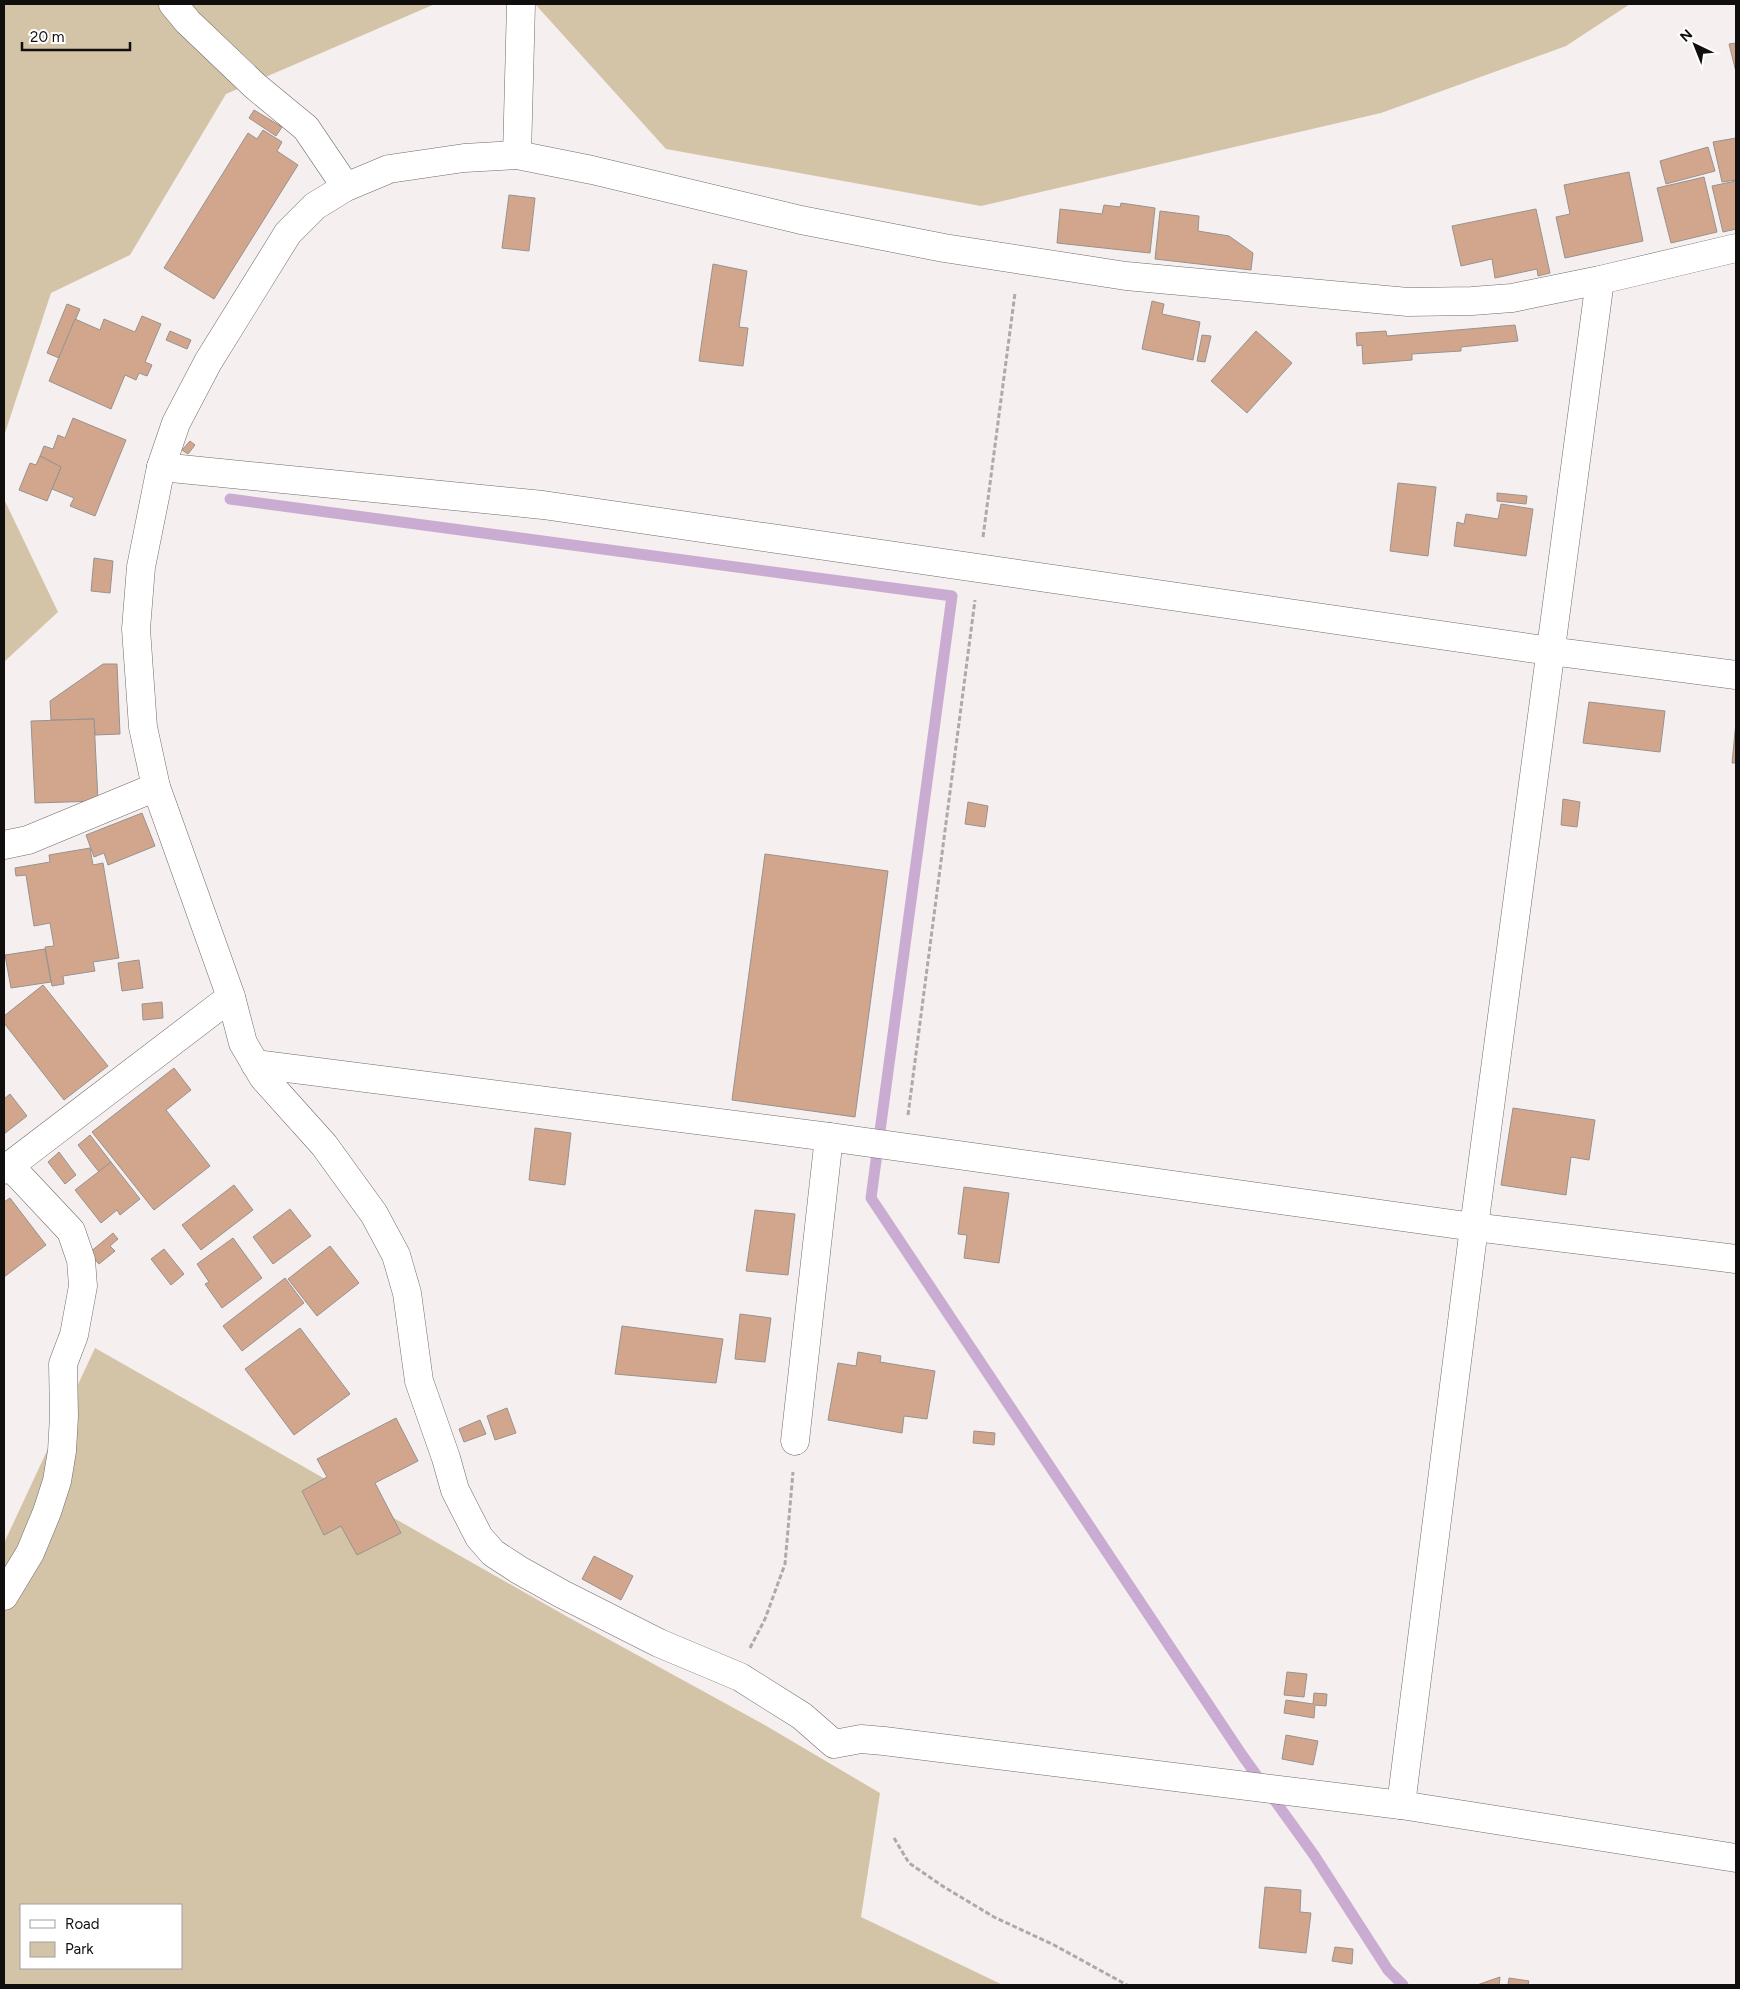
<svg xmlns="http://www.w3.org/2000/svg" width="1740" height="1989" viewBox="0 0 1740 1989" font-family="Figtree,sans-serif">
  <rect width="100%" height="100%" fill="#f6efef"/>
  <g fill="#d4c4a7" fill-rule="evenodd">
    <path d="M4,4H435L226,94L130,255L51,293L4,436Z"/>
    <path d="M535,4H1630L1566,46L1381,113L981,206L666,149Z"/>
    <path d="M4,499L58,612L4,662Z"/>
    <path d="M95,1348L566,1616L763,1724L880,1793L861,1917L1003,1985H4V1543ZM21,1905H181V1968H21Z"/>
  </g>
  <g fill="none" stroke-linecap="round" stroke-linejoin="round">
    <path stroke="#caacd2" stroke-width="11" d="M230,499L952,596L871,1198L1242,1755L1314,1855L1388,1970L1403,1985"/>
  </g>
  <g fill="#d2a68c" stroke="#98928f">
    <path d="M1736,43V72L1729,44Z"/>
    <path d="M254,110L282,127L276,136L249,118Z"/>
    <path d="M263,130L282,142L277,151L298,165L214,299L164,268L248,133L257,139Z"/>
    <path d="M1736,138V180L1722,182L1713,142Z"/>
    <path d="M1708,147L1715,171L1666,184L1660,161Z"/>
    <path d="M1629,172L1643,241L1565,258L1556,217L1570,214L1564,185Z"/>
    <path d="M1704,177L1717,232L1671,243L1657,188Z"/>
    <path d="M1736,181V229L1723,232L1712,186Z"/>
    <path d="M509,195L535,198L529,251L502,248Z"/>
    <path d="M1121,203L1155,208L1150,253L1057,243L1060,209L1102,214L1104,205L1120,207Z"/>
    <path d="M1536,209L1550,273L1538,276L1537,269L1495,278L1492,259L1461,266L1452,226Z"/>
    <path d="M1160,211L1199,216L1198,231L1229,236L1253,253L1251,270L1155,259Z"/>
    <path d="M713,264L747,271L739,327L748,328L743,366L699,361Z"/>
    <path d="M1152,301L1164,304L1162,314L1200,322L1193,360L1142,349Z"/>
    <path d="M67,304L80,309L59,358L47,353Z"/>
    <path d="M142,316L161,324L145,362L152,365L147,376L139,373L136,380L125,375L111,409L49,381L75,319L100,330L104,319L135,332Z"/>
    <path d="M1515,325L1518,341L1461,347V351L1412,354V360L1363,364L1362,345L1357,346L1356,333L1386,331L1387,336Z"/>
    <path d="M170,331L191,340L187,349L166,340Z"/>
    <path d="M1256,331L1292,363L1247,413L1211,381Z"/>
    <path d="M1202,335L1211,336L1205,362L1197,361Z"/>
    <path d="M73,418L126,440L95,516L70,506L74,498L52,489L61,467L40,456L44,446L53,449L58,435L65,438Z"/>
    <path d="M190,441L195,445L188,454L182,450Z"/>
    <path d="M40,456L61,467L47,501L19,490L30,463L36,465Z"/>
    <path d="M1398,483L1436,487L1428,556L1390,551Z"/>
    <path d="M1497,493L1527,496L1526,504L1497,501Z"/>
    <path d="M1501,504L1533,509L1526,556L1454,546L1457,522L1464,524L1466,514L1498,519Z"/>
    <path d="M94,558L113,561L110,593L91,591Z"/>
    <path d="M103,664H117L120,734L95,735L94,719L51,720L50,701Z"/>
    <path d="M1589,702L1665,711L1660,752L1583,743Z"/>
    <path d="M94,719L98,801L35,803L31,721Z"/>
    <path d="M1736,722V763H1732Z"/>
    <path d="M1563,799L1580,802L1577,827L1561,825Z"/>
    <path d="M968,802L988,806L985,827L965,824Z"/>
    <path d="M142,813L155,846L108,865L104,853L94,857L86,835Z"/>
    <path d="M90,848L93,865L103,863L119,958L93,962L95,971L63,976L64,984L52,986L45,947L54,946L50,923L34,926L26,875L16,876L15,868L50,862L49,855Z"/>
    <path d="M765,854L888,871L855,1117L732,1100Z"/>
    <path d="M45,949L51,982L11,988L5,955Z"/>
    <path d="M139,960L143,988L122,991L118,963Z"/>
    <path d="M43,985L108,1066L64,1100L4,1023V1016Z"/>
    <path d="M162,1002L163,1018L143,1020L142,1004Z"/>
    <path d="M174,1068L191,1090L166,1110L210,1166L154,1210L92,1132Z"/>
    <path d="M10,1094L27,1116L4,1134V1099Z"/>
    <path d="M1513,1108L1595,1120L1589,1160L1571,1157L1566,1195L1501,1185Z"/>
    <path d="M535,1128L571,1133L565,1185L529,1180Z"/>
    <path d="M90,1135L111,1162L99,1172L78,1145Z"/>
    <path d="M59,1152L76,1175L65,1184L48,1162Z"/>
    <path d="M111,1162L140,1199L120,1215L117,1210L101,1223L75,1190Z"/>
    <path d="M234,1185L253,1210L201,1250L182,1225Z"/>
    <path d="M964,1187L1009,1193L999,1263L964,1258L967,1235L958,1234Z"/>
    <path d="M10,1198L46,1245L4,1277V1202Z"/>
    <path d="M290,1209L311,1236L273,1264L253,1237Z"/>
    <path d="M755,1210L795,1214L788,1275L746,1271Z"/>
    <path d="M113,1233L118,1239L110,1246L115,1251L99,1264L89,1253Z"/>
    <path d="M233,1238L262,1278L222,1308L205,1284L209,1282L197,1264Z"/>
    <path d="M330,1246L359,1283L317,1316L288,1279Z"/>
    <path d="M164,1249L184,1274L171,1285L151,1259Z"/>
    <path d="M285,1278L304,1303L242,1351L223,1326Z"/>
    <path d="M740,1314L771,1318L765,1362L735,1359Z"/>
    <path d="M622,1326L723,1339L716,1383L615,1374Z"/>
    <path d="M300,1328L350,1394L294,1435L245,1369Z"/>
    <path d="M858,1352L881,1356L880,1362L935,1371L927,1419L904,1416L902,1433L828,1420L838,1363L856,1366Z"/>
    <path d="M507,1408L516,1433L495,1440L487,1416Z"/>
    <path d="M396,1418L418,1461L375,1483L401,1533L357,1555L341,1526L324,1535L302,1491L327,1477L317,1459Z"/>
    <path d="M480,1420L486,1434L464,1442L459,1429Z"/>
    <path d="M974,1431L995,1433L994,1445L973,1443Z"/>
    <path d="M594,1556L633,1576L621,1600L582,1579Z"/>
    <path d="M1287,1672L1307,1674L1304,1697L1284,1695Z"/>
    <path d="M1314,1693L1327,1694L1326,1706L1315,1705L1314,1718L1284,1713L1286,1700L1313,1704Z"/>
    <path d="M1286,1735L1318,1741L1313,1765L1282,1759Z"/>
    <path d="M1265,1887L1301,1890L1300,1912L1311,1913L1306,1953L1259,1948Z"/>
    <path d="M1335,1947L1353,1949L1352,1964L1332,1961Z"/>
    <path d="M1500,1977L1499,1985H1477Z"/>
    <path d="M1509,1978L1529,1981L1528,1985H1508Z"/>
  </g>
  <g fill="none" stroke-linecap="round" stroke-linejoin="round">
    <g stroke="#716b6a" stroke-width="29">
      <g id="minor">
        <path d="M173,4L188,22L255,86L306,128L346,187"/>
        <path d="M517,155L521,4"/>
        <path d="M1736,248L1600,280L1512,298L1472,301L1408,302L1126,276L944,248L801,220L592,170L517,155L464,158L389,169L346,187L315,206L288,233L208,362L176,423L161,467L141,567L136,629L143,727L156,787L231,997L243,1043L263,1077L324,1145L374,1214L396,1255L407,1293L419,1381L446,1458L455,1490L479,1537L493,1553L519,1570L562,1594L659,1643L740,1677L802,1716L834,1744L861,1739L884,1741L1401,1805L1736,1858"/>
        <path d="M161,467L543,505L1550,651L1736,675"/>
        <path d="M4,845L28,840L156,787"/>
        <path d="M255,1064L829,1137L1474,1227L1736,1259"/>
        <path d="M4,1170L231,997"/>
        <path d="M795,1441L829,1137"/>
        <path d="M4,1596L30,1553L47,1512L57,1481L62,1451L64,1416L63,1364L74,1335L83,1286L81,1260L71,1231L10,1166"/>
        <path d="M1401,1805L1474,1227L1600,280"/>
      </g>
    </g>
    <g stroke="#afa9a9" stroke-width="3" stroke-dasharray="5 2.5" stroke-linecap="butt">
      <path d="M983,537L1015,293"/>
      <path d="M908,1115L975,600"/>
      <path d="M750,1648L765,1619L785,1564L793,1472"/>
      <path d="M894,1838L909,1863L944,1887L994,1917L1054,1945L1127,1985"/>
    </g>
    <use href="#minor" stroke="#fff" stroke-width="28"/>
  </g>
  <rect width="1740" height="1989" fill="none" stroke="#110e0e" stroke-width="10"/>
  <rect x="20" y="1904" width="162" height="65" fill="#ffffff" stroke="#a09f9f"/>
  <rect x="30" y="1920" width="25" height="8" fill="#ffffff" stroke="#a09f9f"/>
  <text x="65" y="1929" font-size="15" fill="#110e0e">Road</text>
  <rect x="30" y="1942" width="25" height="15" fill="#d4c4a7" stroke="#a09f9f"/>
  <text x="65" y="1954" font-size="15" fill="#110e0e">Park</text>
  <g transform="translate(1695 45) rotate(317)" stroke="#ffffff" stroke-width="4" paint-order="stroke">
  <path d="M0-4L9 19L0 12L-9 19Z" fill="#110e0e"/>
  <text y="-8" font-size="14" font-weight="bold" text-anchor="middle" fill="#110e0e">N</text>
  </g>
  <path d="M22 42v8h108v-8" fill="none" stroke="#110e0e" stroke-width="2.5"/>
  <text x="30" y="42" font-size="15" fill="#110e0e" stroke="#ffffff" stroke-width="4" paint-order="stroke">20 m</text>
</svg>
